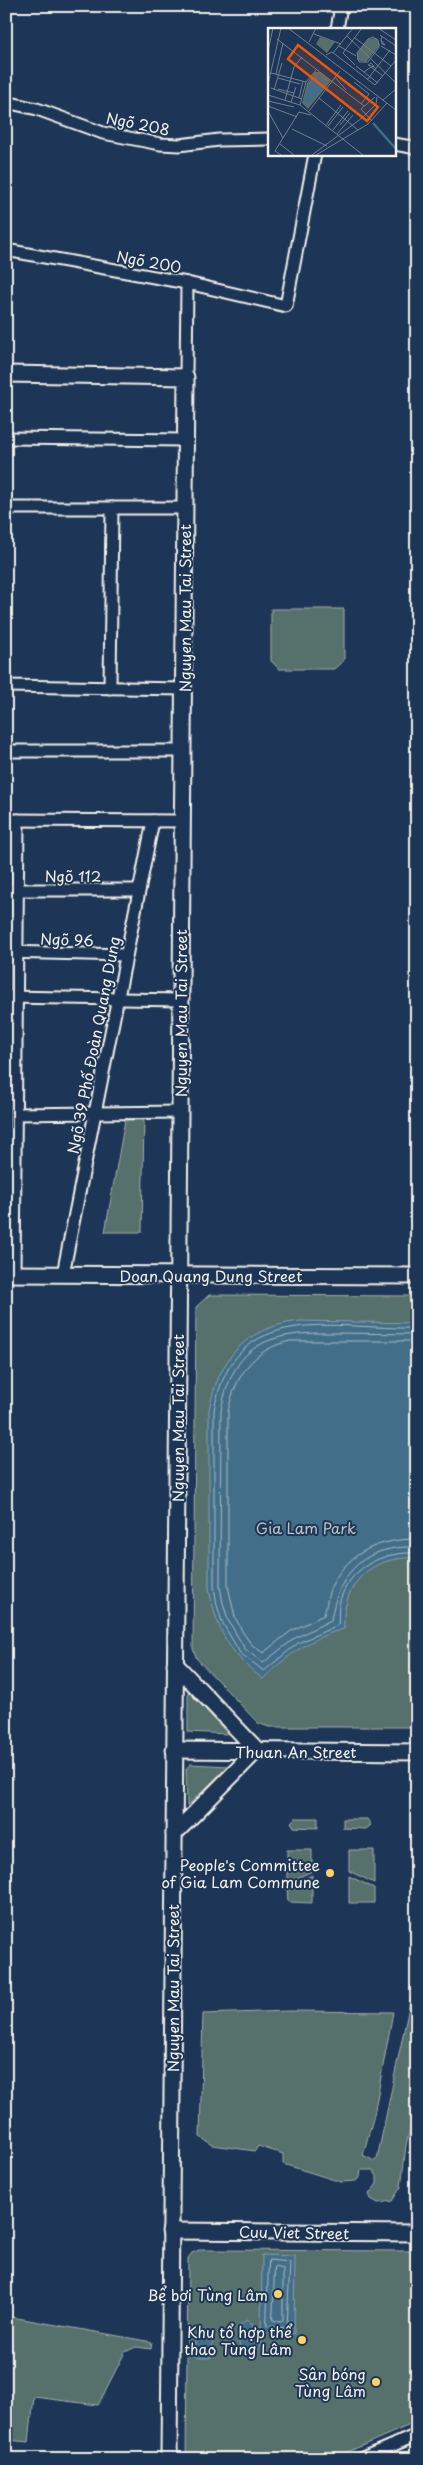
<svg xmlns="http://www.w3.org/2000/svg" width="423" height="2465" viewBox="0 0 423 2465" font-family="'Playpen Sans',sans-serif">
  <rect width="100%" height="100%" fill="#1d3557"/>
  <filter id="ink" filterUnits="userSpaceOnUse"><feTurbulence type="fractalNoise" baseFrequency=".02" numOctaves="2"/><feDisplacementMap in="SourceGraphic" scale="10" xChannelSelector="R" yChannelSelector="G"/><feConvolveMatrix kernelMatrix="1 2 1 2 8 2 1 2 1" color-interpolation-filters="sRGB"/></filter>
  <g filter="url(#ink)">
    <g fill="#576f6c" stroke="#a6b0aa">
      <path d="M271,609H344V660L334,669H279L271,661Z"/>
      <path d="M125,1120H144L142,1232H105Z"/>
      <path d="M209,1295L417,1296V1727H269L258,1723L197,1659L193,1649L196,1307Z"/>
      <path d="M188,1691L228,1734L188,1732Z"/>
      <path d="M190,1764L229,1766L187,1806L186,1769Z"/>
      <path d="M295,1818H318V1828L294,1827L291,1822Z"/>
      <path d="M343,1819H367L371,1825L366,1829L343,1828Z"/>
      <path d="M287,1850H312V1871L287,1883Z"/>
      <path d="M349,1850H374V1883L349,1871Z"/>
      <path d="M312,1875V1903L288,1902L287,1888Z"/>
      <path d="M349,1876L374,1888V1903H349Z"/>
      <path d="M417,1995V2101L406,2145L401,2187L392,2201L378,2203L371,2199L369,2194L377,2184V2176L373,2170H361L360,2177L356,2181L341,2182L283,2164V2154L258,2146L255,2151L213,2145L200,2137L203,2014L290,2011L393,2012L374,2115L363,2155L374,2161L377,2159L411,1997Z"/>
      <path d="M199,2250L417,2251V2422L331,2459H186L188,2258L192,2253Z"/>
      <path d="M6,2316L152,2342L151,2349L136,2347L125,2352L98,2405L34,2397L29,2442L6,2440Z"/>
    </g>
    <g fill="#436e89" stroke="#8aa2af">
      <path d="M300,1321L417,1323V1558C372,1555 341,1583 344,1629C311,1637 287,1656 263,1679C229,1654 216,1629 209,1588V1410C219,1358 245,1327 300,1321Z"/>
      <path d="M262,2255L295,2256L294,2334L261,2333Z"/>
      <path d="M247,2320L252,2324L254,2333L261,2342L258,2350L250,2355C235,2352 239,2336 240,2325Z"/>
      <path d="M198,2333H210L212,2335L213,2354L209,2358H199L195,2356V2338Z"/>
    </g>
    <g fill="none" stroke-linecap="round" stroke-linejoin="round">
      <g stroke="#adbdc2" stroke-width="1">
        <path d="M417,1328C333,1330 235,1298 214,1410V1587L217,1605L222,1622L240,1653L264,1671L298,1643L338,1625C339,1619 338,1612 339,1605C347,1568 382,1551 417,1553"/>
        <path d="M417,1334C390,1334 363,1333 336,1333C272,1332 234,1340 221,1411L220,1587L223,1603L228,1620L245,1649L263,1663L295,1638L331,1620C339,1571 365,1545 417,1547"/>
        <path d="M417,1341H290C253,1349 235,1376 228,1412V1586L235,1617L242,1631L251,1644L263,1653L291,1631L324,1615C327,1605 327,1594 332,1585C349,1551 381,1539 417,1539"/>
        <path d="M269,2260L290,2262L287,2328L267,2326Z"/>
        <path d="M275,2267L283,2269V2320L280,2322L273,2320Z"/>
      </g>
      <g stroke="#f4f1e8" stroke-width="15">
        <g id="street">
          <path d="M337,29L341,6"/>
          <path d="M6,102L37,109L103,133L160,144L179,145L219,140L269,139"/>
          <path d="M394,144L417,148"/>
          <path d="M6,250L187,283L286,306L315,154"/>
          <path d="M186,377L187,283"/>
          <path d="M6,438L185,440"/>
          <path d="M6,508H184"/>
          <path d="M6,686L183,689"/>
          <path d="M110,688L112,508"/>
          <path d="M6,751H183"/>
          <path d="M6,820L182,821"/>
          <path d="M6,890H139"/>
          <path d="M6,952L126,955"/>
          <path d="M6,997L180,1000"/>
          <path d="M15,1114L180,1112"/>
          <path d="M14,1274L18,820"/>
          <path d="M63,1274L153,821"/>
          <path d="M360,2459L417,2435"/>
        </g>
      </g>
      <g stroke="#f4f1e8" stroke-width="19">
        <g id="secondary">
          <path d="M6,374L186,377L169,2459"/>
          <path d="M6,1274L417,1276"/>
          <path d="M175,1664L257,1750"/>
          <path d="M174,1750L417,1752"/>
          <path d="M174,1834L257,1750"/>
          <path d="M170,2231L417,2233"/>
        </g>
      </g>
      <use href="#street" stroke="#1d3557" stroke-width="11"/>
      <use href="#secondary" stroke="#1d3557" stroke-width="15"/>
    </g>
  </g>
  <g fill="#ffd166" stroke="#1d3557" stroke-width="2">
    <circle cx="330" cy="1873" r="5"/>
    <circle cx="278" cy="2294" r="5"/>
    <circle cx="302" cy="2340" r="5"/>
    <circle cx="376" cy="2382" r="5"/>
  </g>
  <g text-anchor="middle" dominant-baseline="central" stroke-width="4" stroke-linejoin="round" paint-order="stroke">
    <g font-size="15" fill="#f4f1e8" stroke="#1d3557">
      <text transform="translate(138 123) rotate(11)">Ngõ 208</text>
      <text transform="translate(149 261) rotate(10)">Ngõ 200</text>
      <text transform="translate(184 608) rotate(-90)">Nguyen Mau Tai Street</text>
      <text x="73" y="875">Ngõ 112</text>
      <text transform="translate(67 939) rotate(2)">Ngõ 96</text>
      <text transform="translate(180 1013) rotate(-90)">Nguyen Mau Tai Street</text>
      <text transform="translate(93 1045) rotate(-79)">Ngõ 39 Phố Đoàn Quang Dung</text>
      <text x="211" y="1275">Doan Quang Dung Street</text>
      <text transform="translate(177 1418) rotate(-90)">Nguyen Mau Tai Street</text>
      <text x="296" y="1751">Thuan An Street</text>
      <text transform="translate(172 1988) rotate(-90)">Nguyen Mau Tai Street</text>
      <text transform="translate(294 2232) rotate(1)">Cuu Viet Street</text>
    </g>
    <g font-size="15" fill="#bdc4bd" stroke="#1d3557">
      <text x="306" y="1527">Gia Lam Park</text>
    </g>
    <g font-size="15" fill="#f4f1e8" stroke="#1d3557" text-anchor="end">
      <text x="320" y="1864">People's Committee<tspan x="320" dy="17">of Gia Lam Commune</tspan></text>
      <text x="268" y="2294">Bể bơi Tùng Lâm</text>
      <text x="292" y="2331">Khu tổ hợp thể<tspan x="292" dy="17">thao Tùng Lâm</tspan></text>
      <text x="366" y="2373">Sân bóng<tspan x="366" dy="17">Tùng Lâm</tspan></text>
    </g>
  </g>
  <g transform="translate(268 28)">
    <rect width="128" height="128" fill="#1d3557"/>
    <path d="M52,9L67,14L59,25L48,16ZM108,10L112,17L98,34L89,32V25L100,11ZM47,44H52L63,53L40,81L34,75L39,55Z" fill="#576f6c"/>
    <path d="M49,46L60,55L40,77L36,73L39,62L42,55L49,53Z" fill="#436e89"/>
    <path fill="none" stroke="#436e89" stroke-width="2.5" d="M105,95L128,121"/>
    <path fill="none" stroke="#738091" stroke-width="1" d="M20,0L128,82M110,0L128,12M46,6L73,16M112,7L128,18M79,8L128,55M105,9L110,12L111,19L100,34H91L89,25L100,11ZM87,10L123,38M9,11L96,78M113,12L117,17L114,16L113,11L114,9M41,14L48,0M71,18L88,28M113,18L128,27M0,23L5,0M65,25L85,0M58,27L64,24L107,57L128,32M87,37L75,25L94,0M88,38L110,55M106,39L100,37L103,35L108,41M96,44L103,39L115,48M3,45L38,54M8,46L15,15M69,48L83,59M67,49L78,62M10,50L32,56M99,52L122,22M86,54L101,66L93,76M0,56L13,0M3,60L34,71M10,61L26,65M6,62L14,35M0,67L32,77L95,127M31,70L35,53M51,70L90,102M17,72L26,39L34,29M115,72L128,61M0,73L26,79M23,74L28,59M32,77L38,54L49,41M0,78L29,89M0,83L15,110L7,123L13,127M41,83L72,43M104,93L93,81L107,69M58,97L73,77M72,97L82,85M60,98L75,79M24,101L59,118M65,102L80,83M69,106L85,87M15,110L31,84L43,87M12,116L26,127M44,127L94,90L108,76L109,69M48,127L100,96L119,75"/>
    <path fill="#e8590c" fill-opacity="0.15" stroke="#e8590c" stroke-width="2.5" d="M30,17L110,79L99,93L20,31Z"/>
    <rect width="128" height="128" fill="none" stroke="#f4f1e8" stroke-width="2.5"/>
  </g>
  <rect width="423" height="2465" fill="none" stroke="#1d3557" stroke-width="25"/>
  <rect x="12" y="12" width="398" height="2440" fill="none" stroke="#f4f1e8" stroke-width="2" filter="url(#ink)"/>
</svg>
